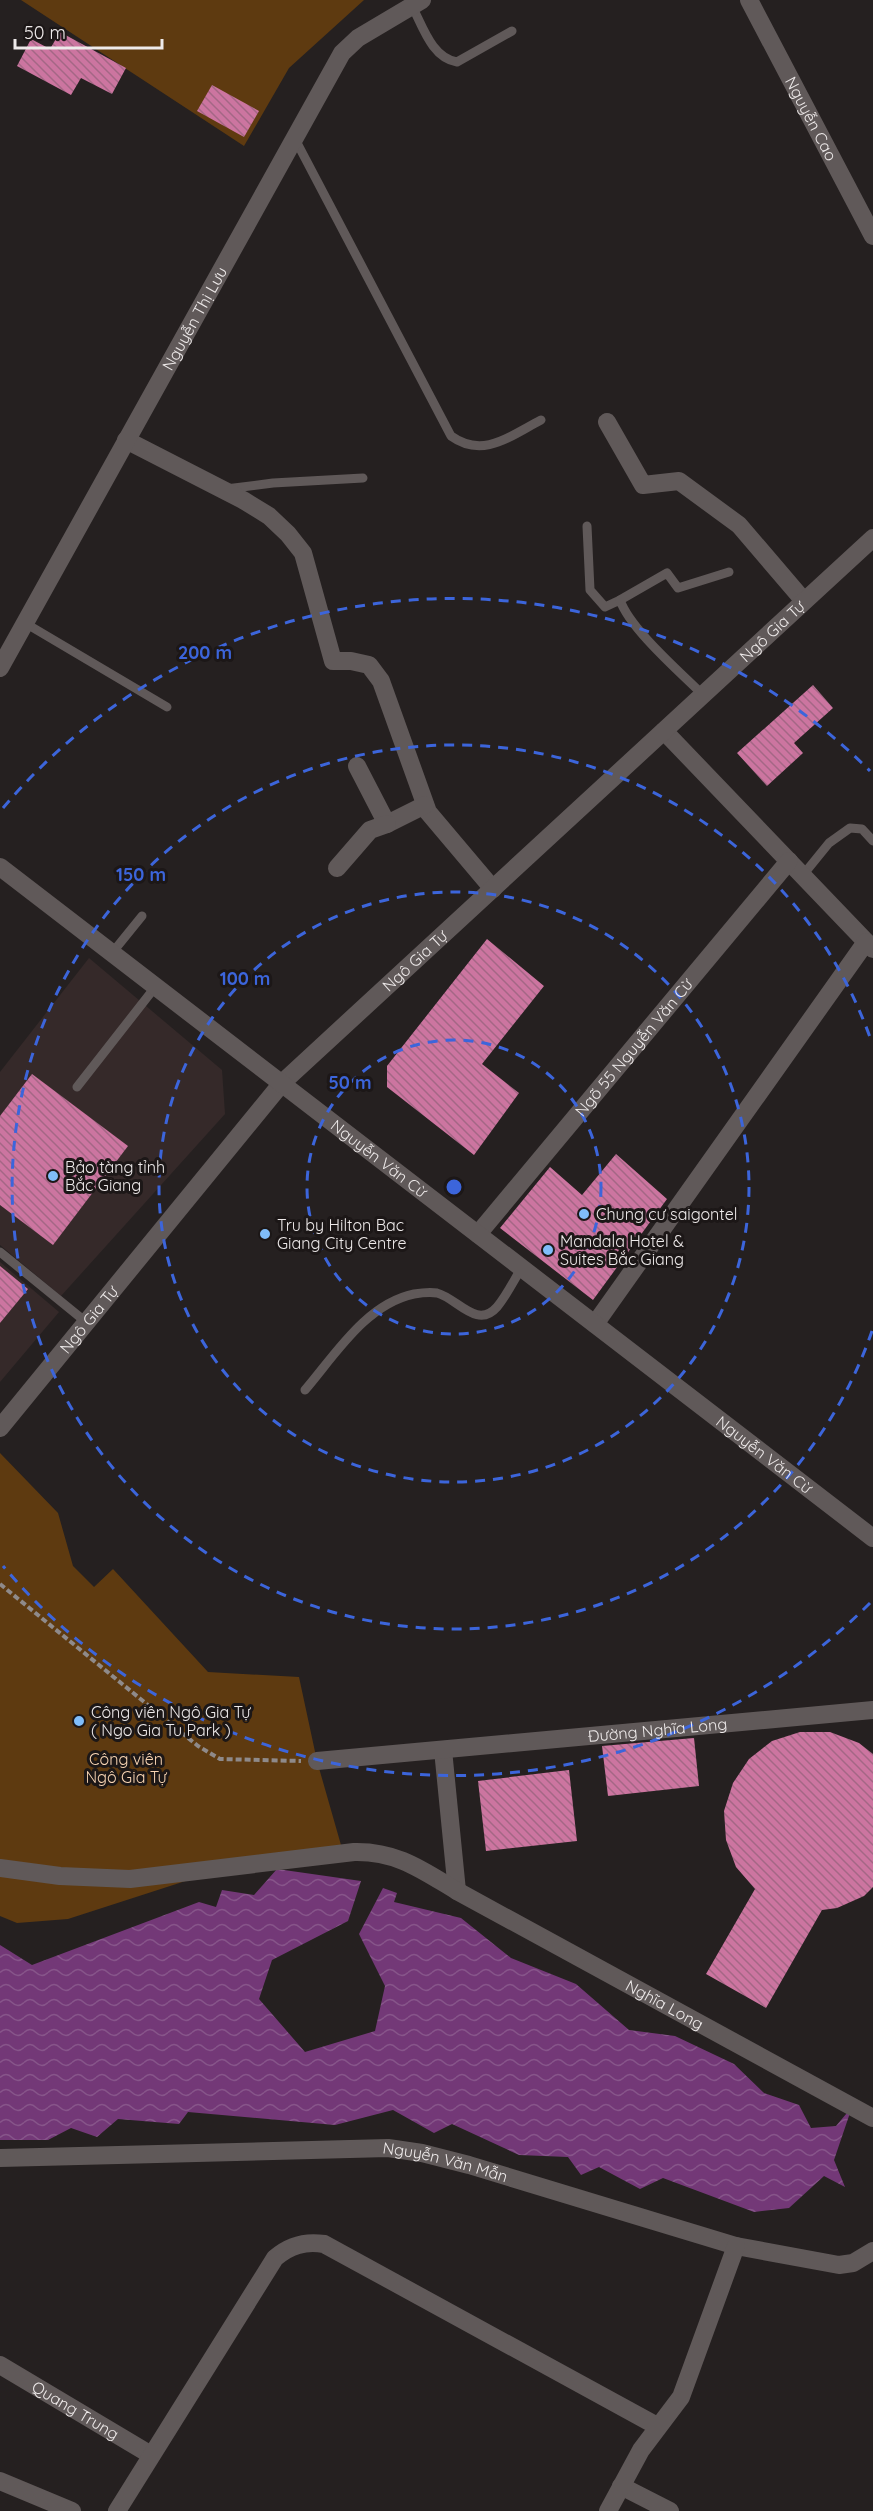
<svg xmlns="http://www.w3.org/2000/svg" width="873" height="2511" viewBox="0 0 873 2511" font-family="Quicksand,sans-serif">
  <defs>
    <pattern id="water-waves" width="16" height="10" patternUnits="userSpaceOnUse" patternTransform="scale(1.5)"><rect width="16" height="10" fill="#733877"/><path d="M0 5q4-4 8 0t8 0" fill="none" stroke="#87558a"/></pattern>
    <pattern id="building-back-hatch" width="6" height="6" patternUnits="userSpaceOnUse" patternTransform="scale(1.5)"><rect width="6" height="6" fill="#cc75a0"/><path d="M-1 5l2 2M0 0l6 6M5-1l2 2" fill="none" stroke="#a46785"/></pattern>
  </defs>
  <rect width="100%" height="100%" fill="#252020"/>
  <g fill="#352929">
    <path d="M89,958L222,1070L225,1114L61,1296L0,1245V1072Z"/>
    <path d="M0,1262L59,1312L0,1382Z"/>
  </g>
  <g fill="#5e3a10">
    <path d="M21,0H364L289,68L244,146Z"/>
    <path d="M0,1453L58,1513L73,1566L94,1587L113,1569L208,1672L299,1677L317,1761L343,1852L201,1876L68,1919L17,1923L0,1916Z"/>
  </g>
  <path fill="url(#water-waves)" d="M277,1869L361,1881L348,1921L272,1960L259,1999L305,2052L375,2031L385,1986L359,1934L383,1888L397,1893L394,1902L461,1918L511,1958L576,1984L629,2030L675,2036L734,2064L764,2093L799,2105L811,2128L836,2126L852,2107L834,2160L845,2187L824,2176L789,2208L754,2212L663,2178L640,2189L599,2167L581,2175L568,2157L519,2155L452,2124L434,2133L393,2110L335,2125L188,2112L179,2124L118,2119L97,2137L71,2128L48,2140H0V1945L32,1965L199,1902L216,1907L222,1890L254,1895Z"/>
  <g fill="url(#building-back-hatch)">
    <path d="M60,32L126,68L112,94L81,78L71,95L17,66L31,39L50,49Z"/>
    <path d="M212,85L259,111L244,137L197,111Z"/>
    <path d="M813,685L833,708L794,743L803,753L767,786L737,753Z"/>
    <path d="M487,939L544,986L482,1064L519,1093L474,1155L387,1087V1066Z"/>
    <path d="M32,1074L128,1146L53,1245L0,1205V1116Z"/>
    <path d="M616,1154L667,1199L593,1300L500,1228L550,1167L582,1195Z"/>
    <path d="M0,1266L28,1289L0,1323Z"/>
    <path d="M800,1732H830L859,1743L873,1754V1887L864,1896L837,1908L822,1910L766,2008L706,1974L755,1889L736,1867L726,1840L724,1811L733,1783L749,1759L772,1741Z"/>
    <path d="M694,1738L699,1786L608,1796L602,1746Z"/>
    <path d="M569,1770L577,1841L486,1851L478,1781Z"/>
  </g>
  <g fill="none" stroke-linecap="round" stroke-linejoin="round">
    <path stroke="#8f8a8a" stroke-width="4" stroke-dasharray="6 3" stroke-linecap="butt" d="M0,1584L198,1746L220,1759L301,1761"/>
    <g stroke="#605959" stroke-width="9">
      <path d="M412,6C423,27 432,58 457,62L512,31"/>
      <path d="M295,139L451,436C483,459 510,436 541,420"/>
      <path d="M226,489L273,483L363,478"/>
      <path d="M587,526L590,590L605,607L620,600C630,629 680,672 703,695"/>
      <path d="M620,600L667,573L678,588L729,572"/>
      <path d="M25,623L167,707"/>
      <path d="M803,875L829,843L850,828L862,829L873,841"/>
      <path d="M112,953L142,916"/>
      <path d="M77,1087L156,986"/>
      <path d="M0,1252L86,1322"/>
      <path d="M305,1390C335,1355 366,1304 414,1294C420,1293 431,1292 437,1293C457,1298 477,1330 497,1307C507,1295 514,1280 522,1267"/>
    </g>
    <g stroke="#605959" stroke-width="18">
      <path id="s1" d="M749,0L873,236"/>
      <path d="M607,422L643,485L679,481L739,525L804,601"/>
      <path d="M126,440L243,500L269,516L288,534L303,553L333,661H351L369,665L381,681L428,812L493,889"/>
      <path id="s2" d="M0,668L342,53L358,38L422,0"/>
      <path d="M664,731L873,949"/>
      <path d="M357,766L387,824L425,805"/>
      <path d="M337,868L370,830L387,824"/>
      <path id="s3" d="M478,1234L789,861"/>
      <path d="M595,1324L866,942"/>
      <path id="s4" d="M0,1428L282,1083L873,538"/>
      <path d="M443,1750L457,1891"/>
      <path id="s5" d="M317,1761L873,1710"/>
      <path id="s6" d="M0,1868L60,1876L130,1879L354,1852C397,1851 422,1870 457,1891L873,2118"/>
      <path id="s7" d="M0,2158L388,2148L422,2153L469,2165L736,2246L839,2265L853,2263L873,2251"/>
      <path id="s8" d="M0,2365L151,2455"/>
      <path d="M621,2486L670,2511"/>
      <path d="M117,2511L275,2258C290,2245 305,2241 324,2244L657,2426"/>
      <path d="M608,2511L641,2450L681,2397L736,2246"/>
    </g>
    <g stroke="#605959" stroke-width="18">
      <path id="s9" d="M0,867L873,1538"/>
      <path d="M0,2481L72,2511"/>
    </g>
  </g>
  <g fill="none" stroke="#3c65db" stroke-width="3" stroke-dasharray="10 8">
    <circle cx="454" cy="1187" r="147"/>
    <circle cx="454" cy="1187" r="295"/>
    <path d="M872 1331A442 442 0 1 1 872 1043"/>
    <path d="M870 1603A589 589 0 0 1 3 1566M3 808A589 589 0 0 1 870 771"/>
  </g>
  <g fill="#80bdfa" stroke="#1c1717" stroke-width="2">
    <circle cx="53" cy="1176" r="6"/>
    <circle cx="584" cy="1214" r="6"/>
    <circle cx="265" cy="1234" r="6"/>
    <circle cx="548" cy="1250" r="6"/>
    <circle cx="79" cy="1721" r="6"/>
  </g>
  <g text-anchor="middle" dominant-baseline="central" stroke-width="6" stroke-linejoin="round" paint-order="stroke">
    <g font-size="16" fill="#eeeaea" stroke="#1c1717">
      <text stroke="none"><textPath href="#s1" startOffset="134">Nguyễn Cao</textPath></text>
      <text stroke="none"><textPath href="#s2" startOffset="400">Nguyễn Thị Lưu</textPath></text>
      <text stroke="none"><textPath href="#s4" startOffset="1112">Ngô Gia Tự</textPath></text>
      <text stroke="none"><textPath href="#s4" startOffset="626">Ngô Gia Tự</textPath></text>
      <text stroke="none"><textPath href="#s3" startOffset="243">Ngõ 55 Nguyễn Văn Cừ</textPath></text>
      <text stroke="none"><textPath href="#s9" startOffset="478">Nguyễn Văn Cừ</textPath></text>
      <text stroke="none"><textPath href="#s4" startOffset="140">Ngô Gia Tự</textPath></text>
      <text stroke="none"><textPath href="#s9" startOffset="964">Nguyễn Văn Cừ</textPath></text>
      <text stroke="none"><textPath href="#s5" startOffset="342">Đường Nghĩa Long</textPath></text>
      <text stroke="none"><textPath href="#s6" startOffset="705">Nghĩa Long</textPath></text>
      <text stroke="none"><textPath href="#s7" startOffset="447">Nguyễn Văn Mẫn</textPath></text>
      <text stroke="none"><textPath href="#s8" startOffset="88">Quang Trung</textPath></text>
    </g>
    <g font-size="16" fill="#eeeaea" stroke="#1c1717" text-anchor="start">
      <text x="65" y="1167">Bảo tàng tỉnh<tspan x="65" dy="18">Bắc Giang</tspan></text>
      <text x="596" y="1214">Chung cư saigontel</text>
      <text x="277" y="1225">Tru by Hilton Bac<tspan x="277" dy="18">Giang City Centre</tspan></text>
      <text x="560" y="1241">Mandala Hotel &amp;<tspan x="560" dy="18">Suites Bắc Giang</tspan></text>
      <text x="91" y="1712">Công viên Ngô Gia Tự<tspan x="91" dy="18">( Ngo Gia Tu Park )</tspan></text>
    </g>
    <g font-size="16" fill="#f9d5b3" stroke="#1c1717">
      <text x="126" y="1759">Công viên<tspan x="126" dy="18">Ngô Gia Tự</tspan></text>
    </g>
  </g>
  <circle cx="454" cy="1187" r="9" fill="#3c65db" stroke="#1c1717" stroke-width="3"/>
  <g font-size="18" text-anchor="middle" font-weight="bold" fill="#3c65db" stroke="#1c1717" stroke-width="6" stroke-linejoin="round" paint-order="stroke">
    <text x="205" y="659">200 m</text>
    <text x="141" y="881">150 m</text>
    <text x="245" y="985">100 m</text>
    <text x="350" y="1089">50 m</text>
  </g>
  <path d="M15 39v9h147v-9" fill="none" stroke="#eeeaea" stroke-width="3"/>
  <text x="24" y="39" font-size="18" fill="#eeeaea" stroke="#1c1717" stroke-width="4.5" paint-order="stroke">50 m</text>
</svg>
